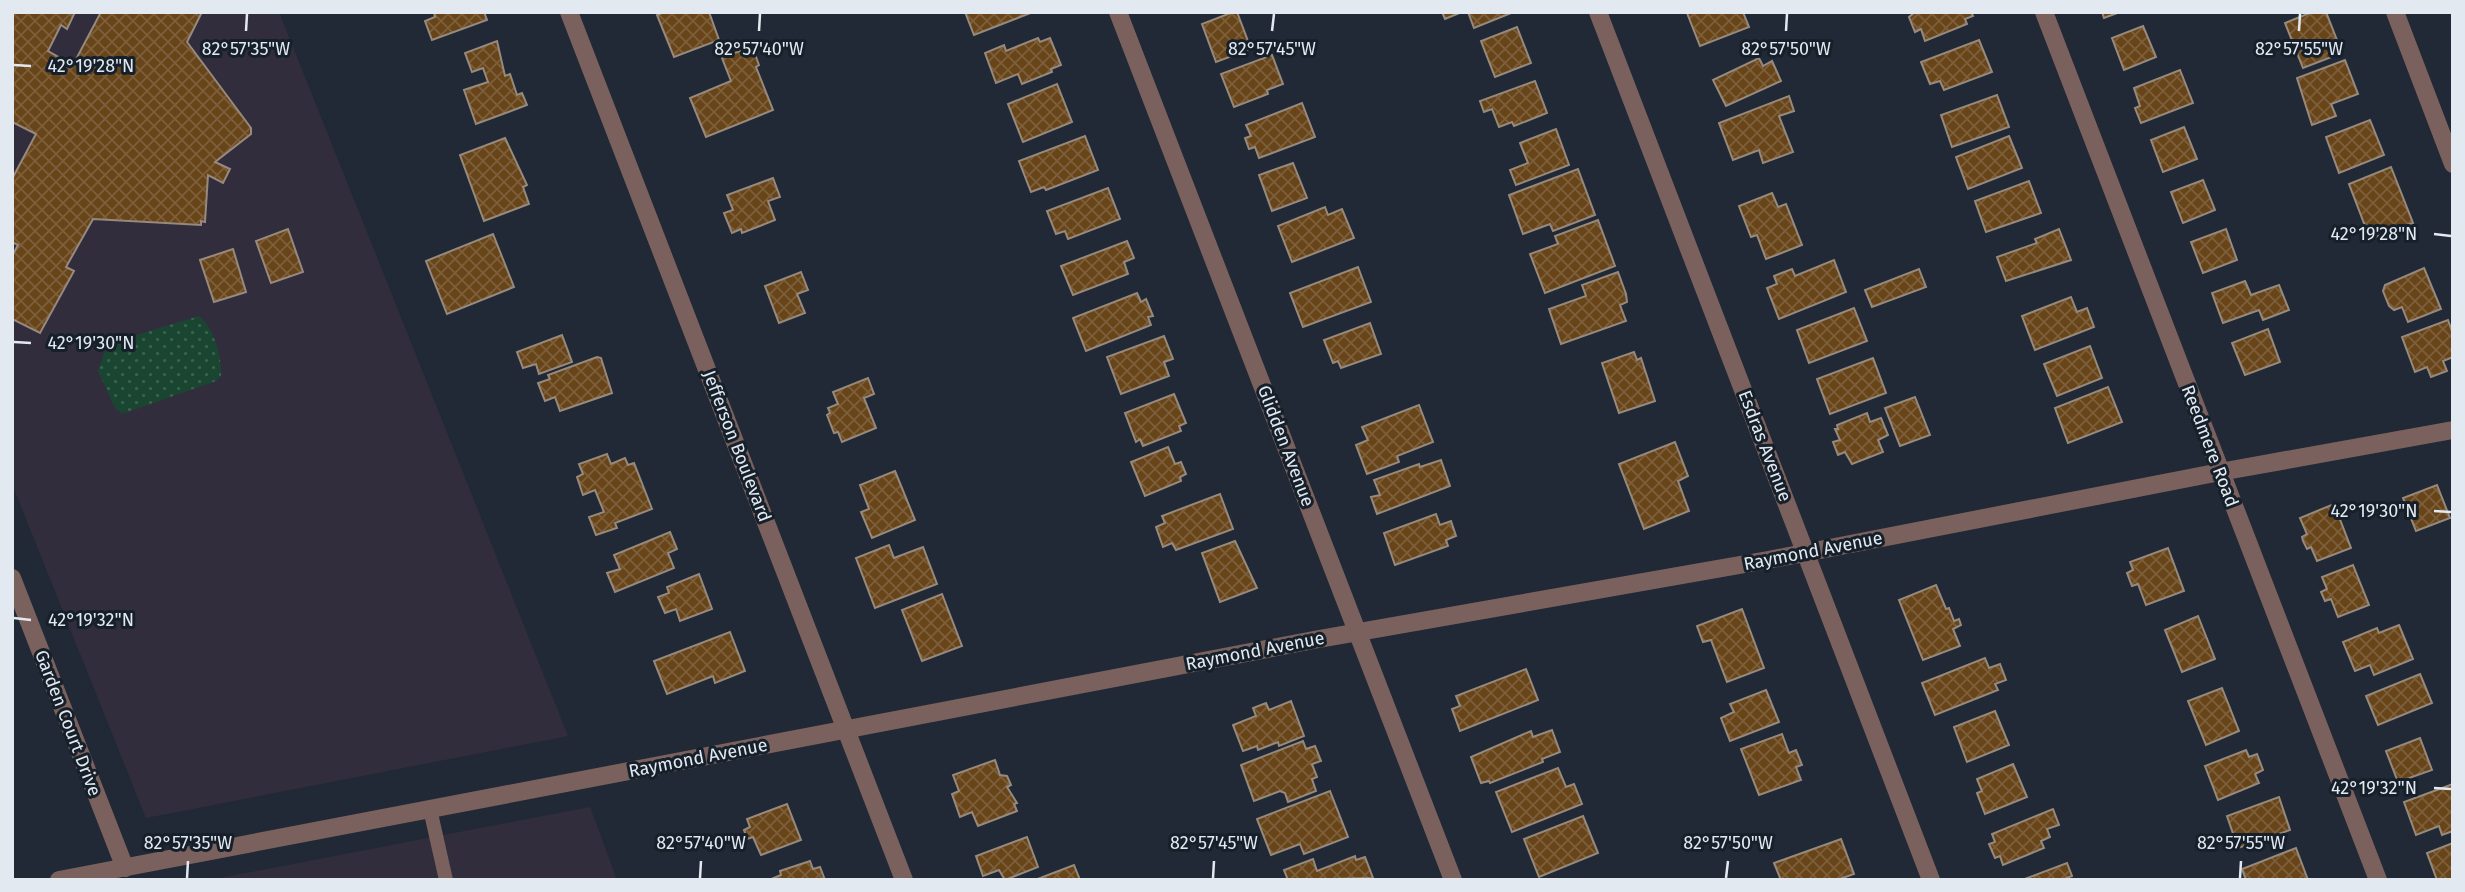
<svg xmlns="http://www.w3.org/2000/svg" width="2465" height="892" viewBox="0 0 2465 892" font-family="'Fira Sans',sans-serif">
  <defs>
    <pattern id="park-dots" width="8" height="8" patternUnits="userSpaceOnUse" patternTransform="scale(1.75)"><rect width="8" height="8" fill="#1a4631"/><path d="M2 2h.1M6 6h.1" fill="none" stroke="#3b614f" stroke-width="1.8" stroke-linecap="round"/></pattern>
    <pattern id="building-cross-hatch" width="8" height="8" patternUnits="userSpaceOnUse" patternTransform="scale(1.75)"><rect width="8" height="8" fill="#684419"/><path d="M0 0l8 8M0 8l8-8" fill="none" stroke="#7d5f3b"/></pattern>
  </defs>
  <rect width="100%" height="100%" fill="#202935"/>
  <g fill="#322d3d">
    <path d="M12,12H279L568,736L146,818L12,484Z"/>
    <path d="M590,807L617,880H209Z"/>
  </g>
  <path fill="url(#park-dots)" d="M199,316C214,327 222,358 221,376L216,381L122,414L114,406L98,371L107,344Z"/>
  <g fill="url(#building-cross-hatch)" stroke="#978a7d" stroke-width="2">
    <path d="M12,12H75L67,29L61,25L48,51L73,65L101,12H202L187,42L251,128V134L215,162L230,169L223,183L208,175L205,222L201,221V225L93,219L66,267L74,271L40,333L12,319V256L18,245L12,242V179L36,134L12,122Z"/>
    <path d="M434,12H484L487,20L432,40L425,21L435,17Z"/>
    <path d="M664,12H709L719,40L674,57L657,15Z"/>
    <path d="M965,12H1033L974,35Z"/>
    <path d="M1233,12H1237L1251,49L1216,62L1202,24Z"/>
    <path d="M1442,12H1462L1445,19Z"/>
    <path d="M1468,12H1511V13L1474,28Z"/>
    <path d="M1743,12L1749,27L1700,46L1687,13Z"/>
    <path d="M1915,12H1971L1973,16L1965,19L1967,24L1925,41L1921,29L1915,32L1909,17Z"/>
    <path d="M2102,12H2120L2104,18Z"/>
    <path d="M2312,12H2326L2342,53L2303,68L2285,23Z"/>
    <path d="M2143,26L2156,57L2124,70L2112,38Z"/>
    <path d="M1517,27L1531,63L1495,77L1481,41Z"/>
    <path d="M1038,38L1040,42L1050,38L1061,65L1051,69L1052,72L1022,84L1018,74L996,83L985,53L1004,45L1006,51Z"/>
    <path d="M1979,40L1992,72L1944,90L1940,81L1930,84L1921,62Z"/>
    <path d="M497,41L505,76L510,74L517,95L522,93L527,105L476,124L464,90L488,82L483,68L472,72L465,53Z"/>
    <path d="M752,46L759,65L756,67L773,110L706,137L690,98L731,81L722,58Z"/>
    <path d="M1272,55L1283,84L1267,90L1268,94L1234,107L1221,74Z"/>
    <path d="M1759,58L1763,66L1772,61L1781,81L1726,106L1713,80Z"/>
    <path d="M2345,60L2358,94L2331,104L2336,116L2312,125L2297,78Z"/>
    <path d="M2180,70L2193,103L2141,123L2135,108L2140,106L2134,88Z"/>
    <path d="M1535,81L1547,113L1514,126L1512,122L1499,127L1492,109L1484,112L1480,101Z"/>
    <path d="M1057,84L1072,122L1023,142L1008,104Z"/>
    <path d="M1997,95L2009,127L1952,147L1941,115Z"/>
    <path d="M1789,96L1794,111L1779,116L1793,152L1763,163L1759,150L1733,160L1719,123Z"/>
    <path d="M1302,103L1315,137L1259,158L1255,147L1249,149L1245,138L1251,136L1246,125Z"/>
    <path d="M2370,120L2384,155L2339,173L2326,137Z"/>
    <path d="M2184,127L2197,159L2163,172L2151,140Z"/>
    <path d="M1556,129L1569,165L1516,185L1510,170L1528,163L1520,143Z"/>
    <path d="M1085,136L1098,170L1046,190L1044,187L1031,192L1019,161Z"/>
    <path d="M2009,136L2022,168L1968,189L1956,157Z"/>
    <path d="M505,138L527,185L523,187L529,204L484,221L460,155Z"/>
    <path d="M1293,163L1307,198L1272,211L1259,175Z"/>
    <path d="M2391,167L2413,223L2370,239L2349,184Z"/>
    <path d="M1578,169L1595,215L1553,231L1550,224L1523,234L1509,195Z"/>
    <path d="M773,178L780,197L768,201L775,220L742,233L741,229L732,233L724,213L733,210L727,195Z"/>
    <path d="M2203,180L2215,210L2183,223L2171,192Z"/>
    <path d="M2029,181L2041,213L1986,232L1975,201Z"/>
    <path d="M1108,188L1120,219L1068,239L1065,231L1056,234L1047,211Z"/>
    <path d="M1772,193L1778,207L1786,204L1802,245L1766,259L1757,235L1751,237L1739,206Z"/>
    <path d="M1325,207L1328,215L1342,209L1354,238L1292,262L1278,226Z"/>
    <path d="M1598,220L1615,266L1545,293L1530,254L1558,244L1555,236Z"/>
    <path d="M288,229L303,272L271,283L256,241Z"/>
    <path d="M2059,229L2071,260L2006,281L1997,257L2037,243L2035,239Z"/>
    <path d="M2226,229L2237,260L2203,273L2191,242Z"/>
    <path d="M493,234L514,287L447,314L426,261Z"/>
    <path d="M1127,241L1134,258L1124,262L1128,274L1073,295L1061,266Z"/>
    <path d="M233,249L246,292L214,302L200,260Z"/>
    <path d="M1834,260L1846,292L1779,319L1767,288L1777,284L1774,276L1792,269L1795,276Z"/>
    <path d="M1358,267L1371,302L1303,327L1290,293Z"/>
    <path d="M2424,268L2441,309L2408,322L2402,307L2394,310L2389,306L2383,291L2385,285Z"/>
    <path d="M1919,269L1926,287L1872,307L1865,290Z"/>
    <path d="M801,272L808,290L797,294L805,313L779,323L765,286Z"/>
    <path d="M1618,272L1626,294L1627,302L1620,305L1626,321L1561,344L1549,309L1586,296L1582,285Z"/>
    <path d="M2245,281L2251,295L2279,285L2289,310L2263,320L2259,310L2223,323L2212,293Z"/>
    <path d="M1137,293L1141,302L1146,299L1153,316L1148,317L1151,325L1086,351L1073,318Z"/>
    <path d="M2071,297L2077,312L2087,308L2094,327L2035,350L2022,316Z"/>
    <path d="M1854,308L1867,341L1809,363L1797,330Z"/>
    <path d="M2448,320L2453,334V357L2443,361L2447,371L2431,377L2427,367L2415,372L2402,337Z"/>
    <path d="M1370,323L1381,354L1341,368L1338,361L1333,363L1324,340Z"/>
    <path d="M2268,329L2280,362L2245,375L2232,343Z"/>
    <path d="M562,335L572,362L539,374L536,364L523,368L517,352Z"/>
    <path d="M1164,336L1173,359L1164,362L1169,376L1121,394L1107,357Z"/>
    <path d="M2090,346L2102,378L2057,396L2044,364Z"/>
    <path d="M1634,352L1637,360L1641,358L1655,401L1619,413L1602,363Z"/>
    <path d="M597,357L601,358L612,393L560,411L555,397L545,401L538,383L550,379L548,375Z"/>
    <path d="M1873,358L1886,393L1830,414L1817,379Z"/>
    <path d="M868,378L874,394L864,398L876,428L842,442L838,432L834,433L827,415L830,413L828,408L838,404L833,392Z"/>
    <path d="M2108,387L2122,422L2068,443L2055,408Z"/>
    <path d="M1174,394L1186,423L1179,426L1181,431L1143,446L1140,439L1136,442L1125,413Z"/>
    <path d="M1915,397L1930,435L1900,446L1885,408Z"/>
    <path d="M1419,405L1433,442L1397,456L1399,462L1367,474L1356,445L1368,440L1362,427Z"/>
    <path d="M1867,413L1870,422L1881,418L1888,435L1878,440L1883,452L1852,464L1845,452L1838,455L1833,442L1840,440L1835,429H1838L1837,425Z"/>
    <path d="M1675,442L1688,476L1678,481L1689,511L1644,529L1619,464Z"/>
    <path d="M1168,447L1175,464L1181,462L1186,474L1180,477L1181,481L1145,496L1131,462Z"/>
    <path d="M607,454L611,464L625,458L628,465L634,463L652,509L615,523L617,528L596,535L589,517L604,512L595,490L583,495L577,477L583,474L579,464Z"/>
    <path d="M1441,460L1450,486L1377,514L1371,497L1380,495L1374,480L1419,464L1420,467Z"/>
    <path d="M895,471L915,520L872,538L861,512L869,509L860,485Z"/>
    <path d="M2437,485L2450,518L2416,531L2403,498Z"/>
    <path d="M1220,494L1233,529L1176,550L1172,543L1163,547L1156,527L1165,523L1162,516Z"/>
    <path d="M2334,504L2351,548L2317,561L2311,547L2307,549L2303,541L2302,537L2307,534L2300,518Z"/>
    <path d="M1436,514L1440,525L1451,521L1456,536L1446,540L1448,546L1395,565L1384,533Z"/>
    <path d="M670,532L677,549L668,553L674,568L615,592L607,573L620,569L614,555Z"/>
    <path d="M1235,541L1257,588L1220,602L1202,553Z"/>
    <path d="M889,545L894,558L923,547L937,584L875,608L856,558Z"/>
    <path d="M2168,548L2184,591L2146,605L2138,584L2132,586L2127,573L2133,570L2130,562Z"/>
    <path d="M2353,565L2369,605L2338,617L2331,599L2325,601L2321,592L2327,589L2322,577Z"/>
    <path d="M699,574L712,609L680,621L676,609L665,613L658,597L669,593L667,587Z"/>
    <path d="M1936,585L1946,609L1949,608L1954,621L1959,619L1961,625L1953,629L1960,646L1923,660L1899,600Z"/>
    <path d="M942,594L962,646L922,661L902,610Z"/>
    <path d="M1742,609L1764,668L1727,682L1711,640L1703,642L1697,626Z"/>
    <path d="M2198,616L2215,659L2182,672L2165,630Z"/>
    <path d="M2399,625L2413,659L2374,675L2370,665L2355,671L2343,642L2377,628L2379,633Z"/>
    <path d="M730,632L745,671L715,683L713,676L667,694L654,661Z"/>
    <path d="M1985,658L1989,668L2000,664L2006,680L1995,684L1998,690L1935,715L1922,683Z"/>
    <path d="M1526,669L1538,700L1460,731L1452,709L1460,706L1456,696Z"/>
    <path d="M2420,674L2432,703L2378,725L2366,696Z"/>
    <path d="M2222,688L2239,731L2206,745L2188,701Z"/>
    <path d="M1766,690L1779,722L1730,741L1721,718L1734,712L1730,704Z"/>
    <path d="M1291,701L1304,736L1279,746L1278,742L1258,750L1257,746L1243,751L1233,725L1256,716L1253,708L1266,703L1269,710Z"/>
    <path d="M1995,711L2009,745L1967,762L1954,727Z"/>
    <path d="M1552,730L1560,752L1542,759L1543,762L1490,783L1489,781L1481,783L1471,757L1531,731L1533,737Z"/>
    <path d="M1782,734L1789,753L1796,750L1802,765L1796,767L1801,780L1759,795L1741,749Z"/>
    <path d="M2420,738L2432,770L2398,782L2386,751Z"/>
    <path d="M1303,741L1306,749L1315,746L1321,761L1312,764L1317,777L1312,779L1316,791L1288,802L1285,793L1280,791L1254,801L1241,765Z"/>
    <path d="M2246,750L2249,757L2257,754L2263,770L2255,774L2259,783L2218,800L2205,766Z"/>
    <path d="M995,760L1000,775L1007,776L1011,785L1007,787L1017,803L1014,804L1017,811L978,826L972,812L960,817L952,794L959,791L953,775Z"/>
    <path d="M2013,764L2027,797L1985,814L1977,793L1982,791L1977,779Z"/>
    <path d="M1558,768L1566,787L1574,784L1582,804L1512,832L1496,792Z"/>
    <path d="M2453,784V831L2442,835L2439,826L2416,835L2404,802Z"/>
    <path d="M1330,791L1348,837L1304,854L1300,844L1271,855L1257,819Z"/>
    <path d="M2279,797L2290,830L2238,848L2227,816Z"/>
    <path d="M787,804L801,840L761,855L753,837L747,839L744,830L750,827L747,819Z"/>
    <path d="M2053,809L2059,825L2047,829L2050,837L2041,841L2044,848L2003,865L2000,856L1995,858L1989,844L1995,842L1992,834Z"/>
    <path d="M1583,816L1598,853L1539,877L1524,839Z"/>
    <path d="M1027,837L1038,867L1005,880L999,870L983,876L976,856Z"/>
    <path d="M1841,839L1854,874L1837,880H1781L1774,863Z"/>
    <path d="M2453,843V879L2437,880L2427,853Z"/>
    <path d="M2296,848L2308,880H2246L2242,869Z"/>
    <path d="M1355,856L1356,860L1365,857L1373,878L1288,880L1284,870L1313,859L1317,871Z"/>
    <path d="M810,861L813,869L820,867L825,880H769L781,875L780,871Z"/>
    <path d="M2067,863L2072,876L2062,880H2022Z"/>
    <path d="M1074,865L1080,880H1035Z"/>
  </g>
  <g fill="none" stroke-linecap="round" stroke-linejoin="round">
    <path stroke="#7b615d" stroke-width="14" d="M430,809L446,880"/>
    <g stroke="#7b615d" stroke-width="18">
      <path d="M1118,12L1453,880"/>
      <path d="M1598,12L1931,880"/>
      <path d="M2044,12L2378,880"/>
      <path d="M2395,12L2453,164"/>
      <path d="M12,578L125,868"/>
      <path d="M59,880L1319,639L1768,560L2220,472L2453,430"/>
    </g>
    <path stroke="#7b615d" stroke-width="18" d="M569,12L904,880"/>
  </g>
  <path fill="none" stroke="#e3e9f1" stroke-width="2.5" d="M246,31L247,14M759,31L760,14M1272,31L1274,14M1786,31L1787,14M2299,31L2300,14M14,65L31,66M2434,234L2451,236M14,342L31,343M2434,511L2451,512M14,618L31,620M2434,788L2451,789M187,878L188,861M700,878L701,861M1213,878L1214,861M1726,878L1728,861M2240,878L2241,861"/>
  <g text-anchor="middle" dominant-baseline="central" stroke-width="6" stroke-linejoin="round" paint-order="stroke">
    <g font-size="18" fill="#e3e9f1" stroke="#16202a">
      <text transform="translate(737 446) rotate(69)">Jefferson Boulevard</text>
      <text transform="translate(1286 446) rotate(69)">Glidden Avenue</text>
      <text transform="translate(1765 446) rotate(69)">Esdras Avenue</text>
      <text transform="translate(2210 446) rotate(69)">Reedmere Road</text>
      <text transform="translate(1813 551) rotate(-11)">Raymond Avenue</text>
      <text transform="translate(1255 651) rotate(-11)">Raymond Avenue</text>
      <text transform="translate(68 723) rotate(69)">Garden Court Drive</text>
      <text transform="translate(698 758) rotate(-11)">Raymond Avenue</text>
    </g>
  </g>
  <g font-size="18" text-anchor="middle" fill="#e3e9f1" stroke="#16202a" stroke-width="6" stroke-linejoin="round" paint-order="stroke">
    <text x="246" y="55">82°57'35"W</text>
    <text x="759" y="55">82°57'40"W</text>
    <text x="1272" y="55">82°57'45"W</text>
    <text x="1786" y="55">82°57'50"W</text>
    <text x="2299" y="55">82°57'55"W</text>
    <text x="91" y="72">42°19'28"N</text>
    <text x="2374" y="240">42°19'28"N</text>
    <text x="91" y="349">42°19'30"N</text>
    <text x="2374" y="517">42°19'30"N</text>
    <text x="91" y="626">42°19'32"N</text>
    <text x="2374" y="794">42°19'32"N</text>
    <text x="188" y="849">82°57'35"W</text>
    <text x="701" y="849">82°57'40"W</text>
    <text x="1214" y="849">82°57'45"W</text>
    <text x="1728" y="849">82°57'50"W</text>
    <text x="2241" y="849">82°57'55"W</text>
  </g>
  <rect width="2465" height="892" fill="none" stroke="#e3e9f1" stroke-width="28"/>
</svg>
